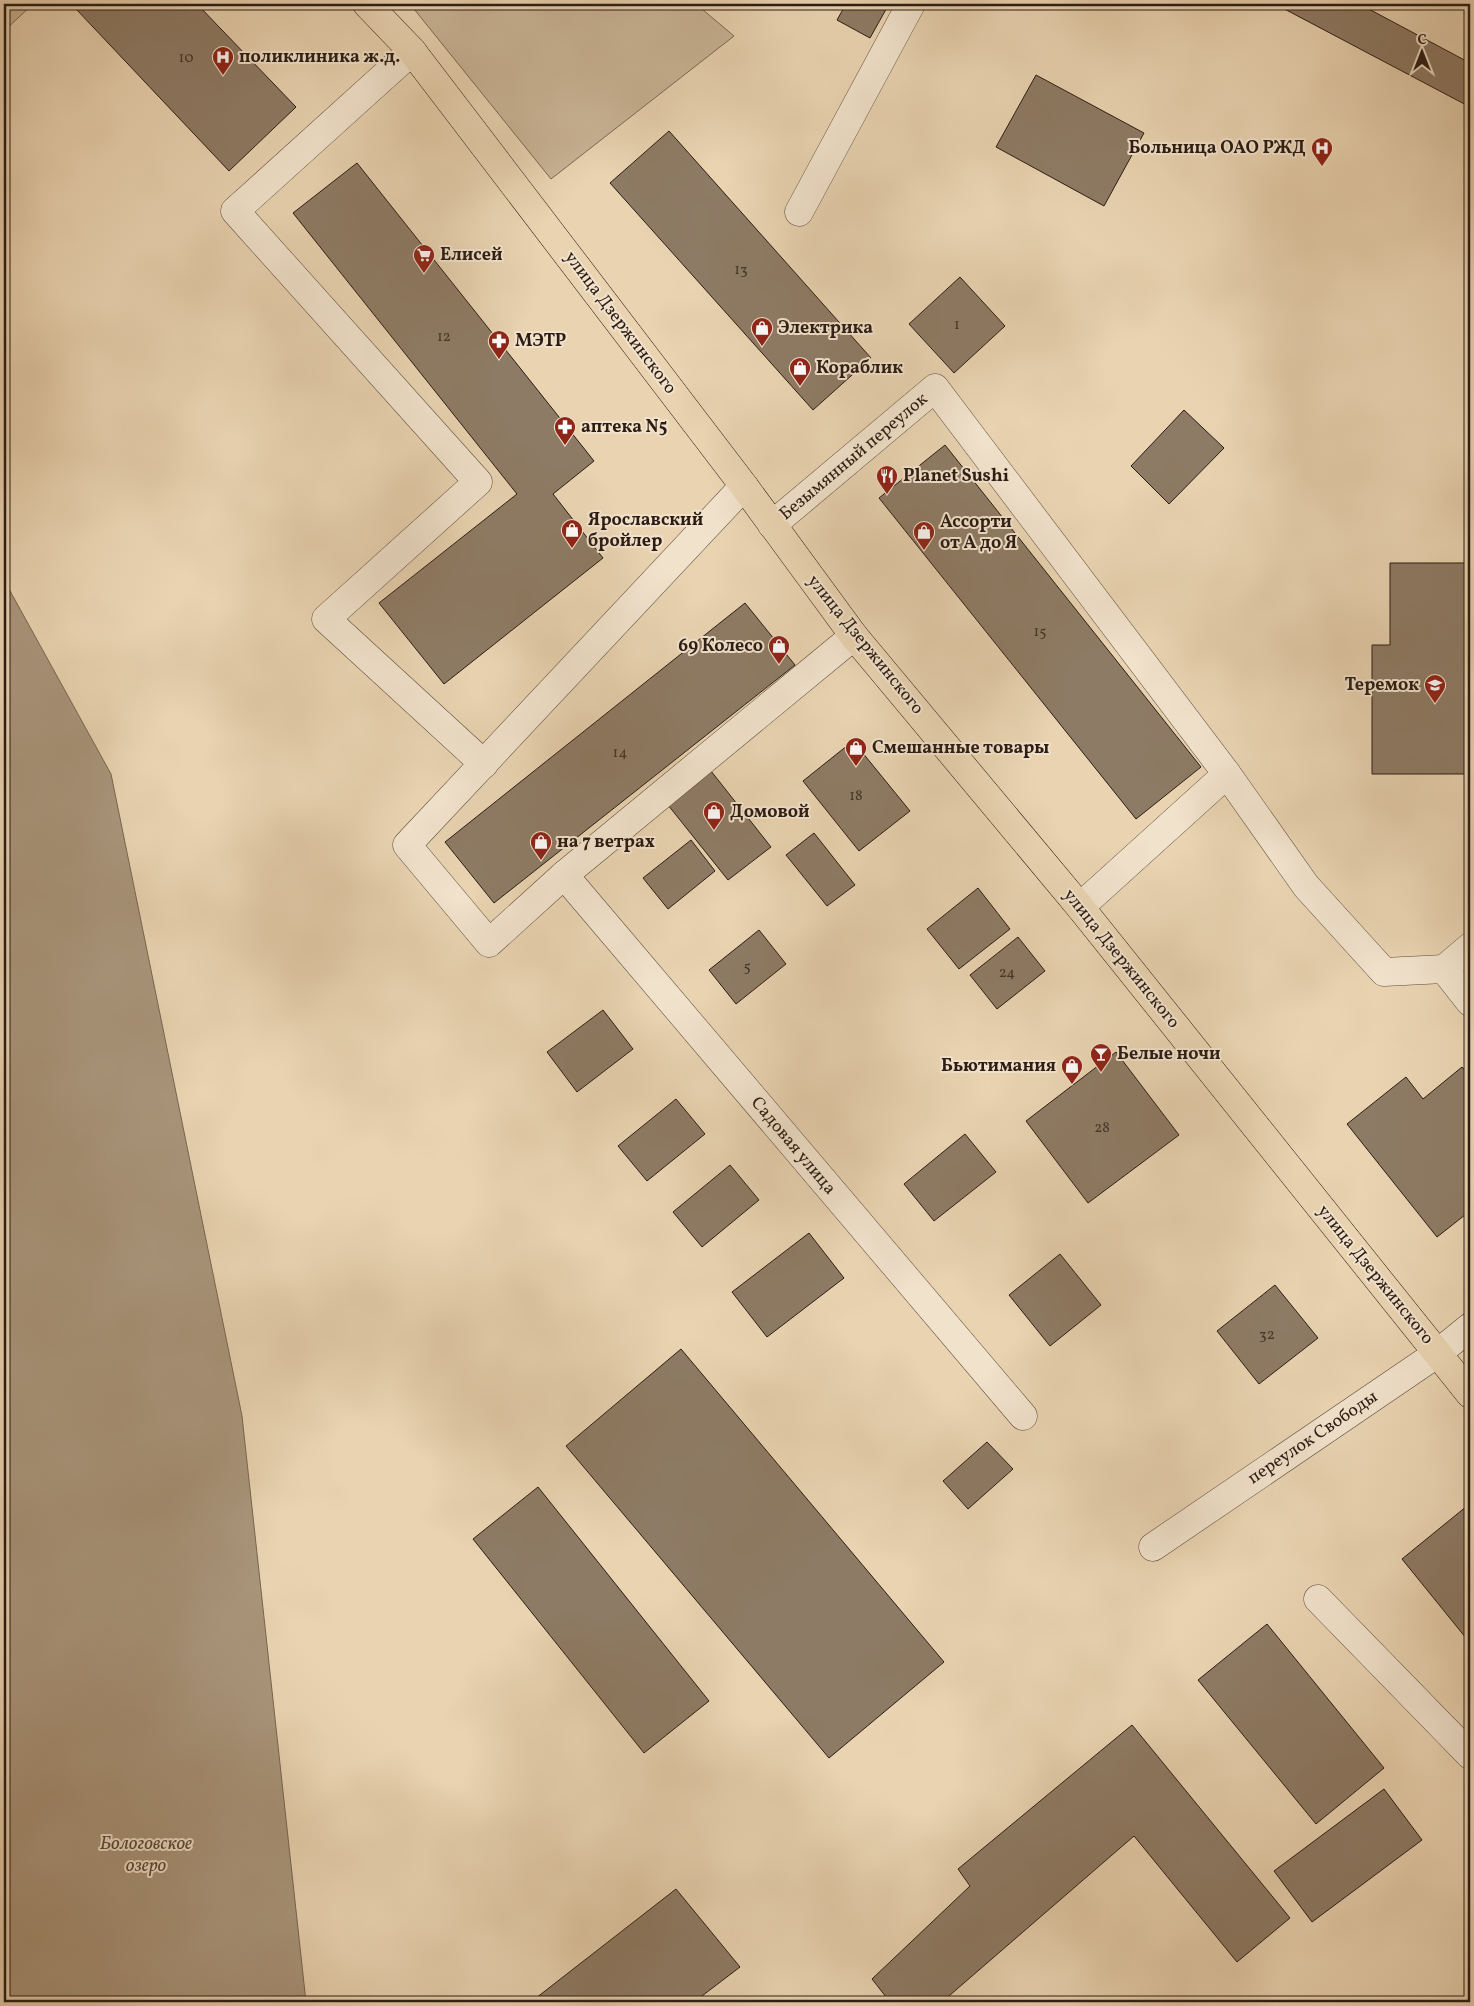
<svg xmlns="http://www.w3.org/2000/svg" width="1474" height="2006" viewBox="0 0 1474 2006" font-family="Vollkorn,serif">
  <rect width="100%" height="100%" fill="#e9d3b1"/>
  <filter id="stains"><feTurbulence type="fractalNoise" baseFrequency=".004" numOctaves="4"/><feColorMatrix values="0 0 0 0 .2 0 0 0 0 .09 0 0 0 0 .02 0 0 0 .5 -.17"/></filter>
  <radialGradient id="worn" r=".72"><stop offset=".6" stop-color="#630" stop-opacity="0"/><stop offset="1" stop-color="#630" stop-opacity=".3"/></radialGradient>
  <g fill="#c9b496" stroke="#7a6854">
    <path d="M4,4H33L4,31Z"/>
    <path d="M410,4H696L734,36L551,179Z"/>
  </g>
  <path fill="#a9957b" stroke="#776551" d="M4,580L111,774L242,1416L306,2002H4Z"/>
  <g fill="#8e7b65" stroke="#2c1c13">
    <path d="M82,4H197L296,107L229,171L76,9Z"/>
    <path d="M846,4H889L870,38L837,20Z"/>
    <path d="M1275,4H1367L1365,7L1470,63V107Z"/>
    <path d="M1036,75L1144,133L1104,206L996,147Z"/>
    <path d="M669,131L871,358L813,410L610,183Z"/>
    <path d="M357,163L594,461L553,494L603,558L444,684L379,603L517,494L293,213Z"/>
    <path d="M960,277L1005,326L954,373L909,324Z"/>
    <path d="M1184,410L1224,448L1169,504L1131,466Z"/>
    <path d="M945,445L1201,767L1136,819L879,498Z"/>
    <path d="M1390,563H1470V774H1372V645H1390Z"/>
    <path d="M745,603L795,665L494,903L445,842Z"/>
    <path d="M853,741L910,811L859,851L803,781Z"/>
    <path d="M711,771L771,847L728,880L668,805Z"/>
    <path d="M814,833L855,885L827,906L786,855Z"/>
    <path d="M691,840L715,871L668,909L643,878Z"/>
    <path d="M978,888L1010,929L959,969L927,929Z"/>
    <path d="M759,930L786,964L736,1004L709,970Z"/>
    <path d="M1018,937L1045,971L997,1009L970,975Z"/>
    <path d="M603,1010L633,1049L577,1092L547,1052Z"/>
    <path d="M1116,1052L1179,1135L1088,1203L1026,1121Z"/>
    <path d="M1462,1067L1470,1077V1211L1437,1237L1347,1124L1406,1077L1423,1099Z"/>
    <path d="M676,1099L705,1134L647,1181L618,1146Z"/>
    <path d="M965,1134L996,1172L934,1221L904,1184Z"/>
    <path d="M730,1165L759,1200L702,1247L673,1212Z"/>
    <path d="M809,1233L844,1278L767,1337L732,1292Z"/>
    <path d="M1060,1254L1101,1305L1050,1346L1009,1295Z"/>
    <path d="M1275,1285L1318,1338L1259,1384L1217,1331Z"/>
    <path d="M681,1349L944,1662L829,1758L566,1446Z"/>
    <path d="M987,1442L1013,1469L968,1509L943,1481Z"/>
    <path d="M538,1487L709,1701L644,1753L473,1539Z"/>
    <path d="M1467,1506L1470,1511V1643L1402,1559Z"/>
    <path d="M1267,1624L1384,1768L1316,1824L1198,1680Z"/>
    <path d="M1132,1725L1290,1918L1237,1962L1134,1836L942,2002H890L872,1979L970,1886L958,1869Z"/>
    <path d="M1384,1789L1422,1840L1312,1922L1274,1871Z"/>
    <path d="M676,1889L740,1967L694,2002H539L536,1998Z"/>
  </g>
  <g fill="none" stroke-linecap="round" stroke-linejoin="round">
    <g stroke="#5b4a3a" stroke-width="29">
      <g id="minor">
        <path d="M412,51L235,211L478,482L326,619L484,764"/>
        <path d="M799,212L911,4"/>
        <path d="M744,486L407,845L489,943L564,875L854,636"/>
        <path d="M772,525L935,388L1227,774L1080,907"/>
        <path d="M1227,774L1306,886L1384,972L1444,969"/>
        <path d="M564,875L1023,1416"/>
        <path d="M1470,947L1444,969L1470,1002"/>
        <path d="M1153,1547L1438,1353L1470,1327"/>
        <path d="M1318,1599L1470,1755"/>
      </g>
    </g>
    <g stroke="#2c1c13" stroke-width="29">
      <path id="major" d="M367,4L412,51L744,486L854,636L1080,907L1470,1394"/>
    </g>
    <use href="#minor" stroke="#f1e2cc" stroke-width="28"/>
    <use href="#major" stroke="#e9d3b1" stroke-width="28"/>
  </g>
  <defs>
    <g id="hospital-pin" transform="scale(1.125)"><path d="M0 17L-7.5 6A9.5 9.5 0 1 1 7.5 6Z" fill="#8f2418" stroke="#f1e2cc"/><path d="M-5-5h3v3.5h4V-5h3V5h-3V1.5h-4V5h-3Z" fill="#fff"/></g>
    <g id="supermarket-pin" transform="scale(1.125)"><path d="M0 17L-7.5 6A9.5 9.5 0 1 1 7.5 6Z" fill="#8f2418" stroke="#f1e2cc"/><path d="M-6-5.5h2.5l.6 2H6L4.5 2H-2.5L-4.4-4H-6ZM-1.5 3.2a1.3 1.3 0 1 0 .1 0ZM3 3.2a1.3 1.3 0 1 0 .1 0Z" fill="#fff"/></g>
    <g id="shop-pin" transform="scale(1.125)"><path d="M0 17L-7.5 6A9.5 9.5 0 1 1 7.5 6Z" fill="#8f2418" stroke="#f1e2cc"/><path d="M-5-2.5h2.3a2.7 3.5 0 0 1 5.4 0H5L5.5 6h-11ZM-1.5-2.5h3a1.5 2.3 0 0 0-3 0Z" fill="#fff"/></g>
    <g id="pharmacy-pin" transform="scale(1.125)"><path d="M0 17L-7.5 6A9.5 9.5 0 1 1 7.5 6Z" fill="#8f2418" stroke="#f1e2cc"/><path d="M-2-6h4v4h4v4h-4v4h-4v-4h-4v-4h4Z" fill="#fff"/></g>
    <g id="restaurant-pin" transform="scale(1.125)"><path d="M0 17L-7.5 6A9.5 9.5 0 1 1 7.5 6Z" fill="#8f2418" stroke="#f1e2cc"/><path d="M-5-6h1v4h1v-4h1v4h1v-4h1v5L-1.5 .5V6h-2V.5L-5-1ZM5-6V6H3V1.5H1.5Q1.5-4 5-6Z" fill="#fff"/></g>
    <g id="school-pin" transform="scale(1.125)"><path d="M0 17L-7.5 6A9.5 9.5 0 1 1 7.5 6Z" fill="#8f2418" stroke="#f1e2cc"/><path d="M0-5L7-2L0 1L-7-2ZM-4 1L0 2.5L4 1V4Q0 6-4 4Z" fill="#fff"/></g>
    <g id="bar-pin" transform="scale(1.125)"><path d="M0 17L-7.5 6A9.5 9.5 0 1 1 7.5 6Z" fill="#8f2418" stroke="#f1e2cc"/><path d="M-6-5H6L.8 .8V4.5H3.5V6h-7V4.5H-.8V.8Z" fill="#fff"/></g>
  </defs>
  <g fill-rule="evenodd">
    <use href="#hospital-pin" x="223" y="57"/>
    <use href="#hospital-pin" x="1322" y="148"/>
    <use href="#supermarket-pin" x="424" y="255"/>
    <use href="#shop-pin" x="762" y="328"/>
    <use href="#pharmacy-pin" x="499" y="341"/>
    <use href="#shop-pin" x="800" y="368"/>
    <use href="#pharmacy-pin" x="565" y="427"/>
    <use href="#restaurant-pin" x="887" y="476"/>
    <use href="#shop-pin" x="572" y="530"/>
    <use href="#shop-pin" x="924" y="532"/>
    <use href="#shop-pin" x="779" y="646"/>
    <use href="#school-pin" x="1435" y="685"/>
    <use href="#shop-pin" x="856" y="748"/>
    <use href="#shop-pin" x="714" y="812"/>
    <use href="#shop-pin" x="541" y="842"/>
    <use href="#bar-pin" x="1101" y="1054"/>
    <use href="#shop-pin" x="1072" y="1066"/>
  </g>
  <g text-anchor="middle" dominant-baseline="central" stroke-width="4" stroke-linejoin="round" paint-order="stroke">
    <g font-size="15" fill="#443428">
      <text x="186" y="58">10</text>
      <text x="741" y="270">13</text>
      <text x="957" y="325">1</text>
      <text x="444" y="337">12</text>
      <text x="1040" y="632">15</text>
      <text x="620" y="753">14</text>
      <text x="856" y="796">18</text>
      <text x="747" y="967">5</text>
      <text x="1007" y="973">24</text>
      <text x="1102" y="1128">28</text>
      <text x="1267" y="1335">32</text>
    </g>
    <g font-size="18" font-weight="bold" fill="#2c1c13" stroke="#f1e2cc" text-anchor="start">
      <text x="239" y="57">поликлиника ж.д.</text>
      <text x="1306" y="148" text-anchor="end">Больница ОАО РЖД</text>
      <text x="440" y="255">Елисей</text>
      <text x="778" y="328">Электрика</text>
      <text x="515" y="341">МЭТР</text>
      <text x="816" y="368">Кораблик</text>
      <text x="581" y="427">аптека N5</text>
      <text x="903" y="476">Planet Sushi</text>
      <text x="588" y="520">Ярославский<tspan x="588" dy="21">бройлер</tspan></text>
      <text x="940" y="522">Ассорти<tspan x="940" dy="21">от А до Я</tspan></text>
      <text x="763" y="646" text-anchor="end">69 Колесо</text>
      <text x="1419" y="685" text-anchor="end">Теремок</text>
      <text x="872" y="748">Смешанные товары</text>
      <text x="730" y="812">Домовой</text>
      <text x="557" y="842">на 7 ветрах</text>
      <text x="1117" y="1054">Белые ночи</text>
      <text x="1056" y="1066" text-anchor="end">Бьютимания</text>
    </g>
    <g font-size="18" fill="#2c1c13" stroke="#f1e2cc">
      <text transform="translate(620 323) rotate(53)">улица Дзержинского</text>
      <text transform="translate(854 457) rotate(-40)">Безымянный переулок</text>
      <text transform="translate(865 645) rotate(51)">улица Дзержинского</text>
      <text transform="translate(1121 959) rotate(51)">улица Дзержинского</text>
      <text transform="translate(793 1146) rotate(50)">Садовая улица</text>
      <text transform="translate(1375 1275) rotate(51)">улица Дзержинского</text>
      <text transform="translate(1313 1438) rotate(-34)">переулок Свободы</text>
    </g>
    <g font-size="19" font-style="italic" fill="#584637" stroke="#f1e2cc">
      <text x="146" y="1844">Бологовское<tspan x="146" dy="22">озеро</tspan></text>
    </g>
  </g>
  <rect width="1474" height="2006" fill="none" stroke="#e9d3b1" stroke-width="20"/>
  <rect x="5" y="5" width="1464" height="1996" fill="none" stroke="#2c1c13" stroke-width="2.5"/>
  <rect x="10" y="10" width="1454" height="1986" fill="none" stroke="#2c1c13"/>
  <g transform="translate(1422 52)" stroke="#f1e2cc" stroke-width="4" paint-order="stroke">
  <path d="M0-4L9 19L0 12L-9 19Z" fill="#2c1c13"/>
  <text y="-8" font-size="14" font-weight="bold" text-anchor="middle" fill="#2c1c13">С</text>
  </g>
  <rect width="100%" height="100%" filter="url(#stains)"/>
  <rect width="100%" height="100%" fill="url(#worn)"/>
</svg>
